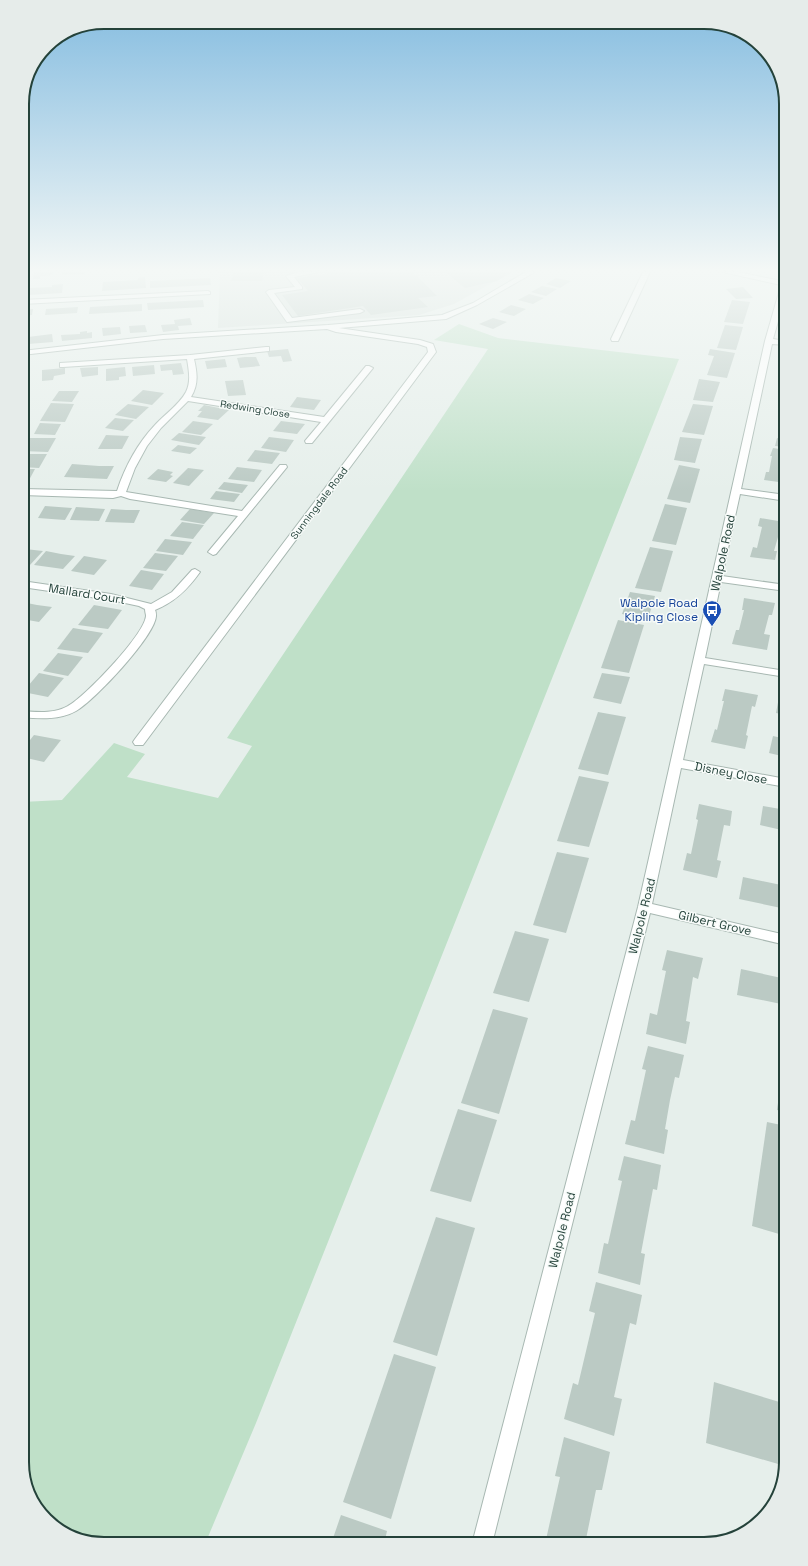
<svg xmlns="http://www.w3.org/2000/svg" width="808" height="1566" viewBox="0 0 808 1566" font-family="'Space Grotesk',sans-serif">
  <rect width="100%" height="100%" fill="#e6efeb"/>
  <path fill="#d4dfda" d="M220,272H512L454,304L419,315L218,328Z"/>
  <path fill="#bfe0c8" d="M459,324L498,338L679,359L256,1423L205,1544H99L58,1530L28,1494L22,1462V802L62,800L114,743L145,754L127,777L218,798L252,746L227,738L488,349L434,340Z"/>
  <g fill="#bbcac4">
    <path d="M22,272H28L27,280H22Z"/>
    <path d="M34,272H54L53,275L40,276V279H33Z"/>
    <path d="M62,272H85V274L62,275Z"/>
    <path d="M234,272H264L262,281H231Z"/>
    <path d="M337,272H413L437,296L418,298L428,307L371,315L363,306L298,316L282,295L308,291L297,278Z"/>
    <path d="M445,272H512L497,281L465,288Z"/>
    <path d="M145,277L146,288L102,291L103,282L138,280V278Z"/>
    <path d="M210,278L211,285L150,288V281Z"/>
    <path d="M556,278L571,281L560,288L546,284Z"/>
    <path d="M63,284L62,293L28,295L30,288L52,287V285Z"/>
    <path d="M542,286L557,289L546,296L531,292Z"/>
    <path d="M743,287L753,298L736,299L726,289Z"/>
    <path d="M529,294L544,298L533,304L518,300Z"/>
    <path d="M203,300L204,307L148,310L147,303Z"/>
    <path d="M732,300L750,302L743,324L724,322Z"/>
    <path d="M142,304V311L89,314L90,307Z"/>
    <path d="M511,305L526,309L514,316L499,312Z"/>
    <path d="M78,307L77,313L45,315L46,309Z"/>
    <path d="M33,309L32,315L22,316V310Z"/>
    <path d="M190,318L192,325L178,326L179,330L163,332L161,325L175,324L174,320Z"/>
    <path d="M493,318L507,322L493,329L479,324Z"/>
    <path d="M145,325L147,332L130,333L129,326Z"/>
    <path d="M725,325L743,327L736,350L717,348Z"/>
    <path d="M120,327L121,334L103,336L102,328Z"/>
    <path d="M87,331V333L92,332V338L62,341L61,335L80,334V332Z"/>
    <path d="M52,334L53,342L28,344V337Z"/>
    <path d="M288,349L292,361L283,362L281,356L269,357L267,351Z"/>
    <path d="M710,349L735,353L727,378L707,375L714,356L708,355Z"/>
    <path d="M245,357H256L260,366L240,368L237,358Z"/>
    <path d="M225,359L227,367L207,369L205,361Z"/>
    <path d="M181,363L184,374L173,375L172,370L161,371L160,365Z"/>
    <path d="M154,365L155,374L133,376L132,367Z"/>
    <path d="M98,367V375L82,377L80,368Z"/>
    <path d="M125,367L126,376L119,377V380L106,381V369Z"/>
    <path d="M65,368V374L54,376L53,380L42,381V370Z"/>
    <path d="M699,379L720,382L713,402L693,400Z"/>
    <path d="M243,380L246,395L228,396L225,381Z"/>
    <path d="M143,390L164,393L152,405L131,401Z"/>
    <path d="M59,391H79L72,402L52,401Z"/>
    <path d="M297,397L321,400L314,410L290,407Z"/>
    <path d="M51,403L74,404L65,422L40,421Z"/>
    <path d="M128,404L149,407L136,419L115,415Z"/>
    <path d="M693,404L713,406L704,435L682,432Z"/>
    <path d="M204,405L229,410L218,420L197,417L202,411H198Z"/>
    <path d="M783,416L786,417V447L775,446L777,438L780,439L784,423H781Z"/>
    <path d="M115,418L134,420L123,431L105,428Z"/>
    <path d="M193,421L213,424L201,435L182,432Z"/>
    <path d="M281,421L305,424L297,434L273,431Z"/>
    <path d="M40,423L61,424L55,435L34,434Z"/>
    <path d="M179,433L206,437L199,445L171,440Z"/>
    <path d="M106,435L129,436L122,449H98Z"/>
    <path d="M269,437L294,440L286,452L261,448Z"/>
    <path d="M680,437L702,439L695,463L674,460Z"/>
    <path d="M30,438H56L48,452L22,451Z"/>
    <path d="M178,445L197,448L190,454L171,451Z"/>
    <path d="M773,448L786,450V483L764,480L766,472H769L772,456H770Z"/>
    <path d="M255,450L280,453L272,464L247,461Z"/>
    <path d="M22,454H47L39,468L22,467Z"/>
    <path d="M72,464L99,466H114L107,479L64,477Z"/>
    <path d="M679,465L700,469L690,503L667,499Z"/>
    <path d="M237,467L262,470L254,482L228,479Z"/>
    <path d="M188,468L204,470L189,486L173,483Z"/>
    <path d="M22,469H35L28,482H22Z"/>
    <path d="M158,469L173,472L170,475L173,476L166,482L147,479Z"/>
    <path d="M224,482L248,485L242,493L218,489Z"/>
    <path d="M216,491L240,494L234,502L210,499Z"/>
    <path d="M665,504L687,508L676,545L652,541Z"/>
    <path d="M45,506L72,508L65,520L38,518Z"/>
    <path d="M76,507L91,508L105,509L99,521L70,520Z"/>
    <path d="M111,509L126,510H140L134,523L105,522Z"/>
    <path d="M190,509L214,513L204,524L180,520Z"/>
    <path d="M760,518L784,522L783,530H780L774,551H777L775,560L750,557L753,547L757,548L762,527L758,526Z"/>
    <path d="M182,522L204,525L193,539L170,536Z"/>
    <path d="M165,539L192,542L183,555L156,551Z"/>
    <path d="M650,547L673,551L661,592L635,588Z"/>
    <path d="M25,549L43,551L29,566L22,565V552Z"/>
    <path d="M46,551L61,554L75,556L63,569L34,565Z"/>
    <path d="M155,553L178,556L166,571L143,568Z"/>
    <path d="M84,556L107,560L94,575L71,571Z"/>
    <path d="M141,570L164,574L152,590L129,586Z"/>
    <path d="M630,592L655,596L648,619L622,614Z"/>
    <path d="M744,598L775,603L772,615H769L764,634L770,635L767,650L732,644L736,630H739L744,610H742Z"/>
    <path d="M22,602L37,605L52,607L39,622L22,619Z"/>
    <path d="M94,605L122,610L108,629L78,625Z"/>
    <path d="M618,620L644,625L629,673L601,668Z"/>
    <path d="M73,628L103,633L88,653L57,649Z"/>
    <path d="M58,653L83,657L68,676L43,671Z"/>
    <path d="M39,673L64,678L48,697L23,692Z"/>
    <path d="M602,673L630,677L621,704L593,698Z"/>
    <path d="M725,689L758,695L755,707L752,706L746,735L748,736L745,749L711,742L715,729L717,730L724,701H722Z"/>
    <path d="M779,697L786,699V715L776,713Z"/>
    <path d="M598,712L626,717L608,775L578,769Z"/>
    <path d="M34,735L61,740L44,762L22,757V750Z"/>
    <path d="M773,736L786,739V757L769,753Z"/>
    <path d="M579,776L609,782L589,847L557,841Z"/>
    <path d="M699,804L732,811L730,826L724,825L717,860L721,861L717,878L683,870L687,853L691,854L698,820L696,819Z"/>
    <path d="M763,806L786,810V831L760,825Z"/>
    <path d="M557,852L589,858L566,933L533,925Z"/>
    <path d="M743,877L786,886V909L739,899Z"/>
    <path d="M515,931L549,939L529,1002L493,993Z"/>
    <path d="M667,950L703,958L698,979L693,977L686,1021L690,1022L686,1044L646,1034L650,1013L657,1015L666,971L662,970Z"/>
    <path d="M741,969L786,979V1005L737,995Z"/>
    <path d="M493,1009L528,1018L499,1114L461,1103Z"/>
    <path d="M648,1046L684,1055L679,1078L675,1077L670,1100L665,1129L668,1130L664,1154L625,1144L631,1120L635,1121L646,1070L642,1069Z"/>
    <path d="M785,1049H786V1112L777,1110Z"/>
    <path d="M458,1109L497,1120L471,1202L430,1191Z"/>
    <path d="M767,1122L786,1126V1236L752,1226Z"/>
    <path d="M624,1156L661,1165L657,1190L653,1189L641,1253L645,1254L640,1285L598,1273L604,1243L608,1244L622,1181L618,1180Z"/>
    <path d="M436,1217L475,1228L437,1356L393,1342Z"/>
    <path d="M596,1282L642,1295L636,1325L630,1323L614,1397L622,1399L614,1436L564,1419L573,1383L578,1385L595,1313L589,1311Z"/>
    <path d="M394,1354L436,1367L391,1519L343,1502Z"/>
    <path d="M714,1382L786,1404L785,1466L706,1443Z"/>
    <path d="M564,1437L610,1452L602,1490H596L585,1544H545L560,1477L555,1476Z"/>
    <path d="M341,1515L387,1531L384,1544H331Z"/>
  </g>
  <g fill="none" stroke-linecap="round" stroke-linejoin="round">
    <g stroke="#a8b8b2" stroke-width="2">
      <path id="lane" d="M299,272H319L294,277L302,287V289L274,293L292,318L360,309L364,311L360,313L287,322L266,292L269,290L295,287L286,276Z"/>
    </g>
    <g stroke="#a8b8b2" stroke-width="2">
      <g id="street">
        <path d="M526,272H535L477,305L446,319L339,328L420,340L433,344L436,352L143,745H135L133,742L135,739L428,352L427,347L418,344L336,332L327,329L163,339L22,355V351L163,335L328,325L442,315L473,303Z"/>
        <path d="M643,272H650L619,339L618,341H612L611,339Z"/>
        <path d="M723,272H738L786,282V293L773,339L786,341V345L772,344L741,489L786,495V501L740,494L722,576L786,585V591L721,582L705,658L786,671V677L704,664L683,760L786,779V787L681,768L652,904L786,935V945L650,913L492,1544H472L638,907L765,341L781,285Z"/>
        <path d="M208,291L210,292V294L22,304V300Z"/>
        <path d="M266,347H269V351L194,359C197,372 199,384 191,397L324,417L366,366H369L373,368L312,443H306L305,441L321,422L188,401L161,428L147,446L135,468L126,492L242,511L280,465H286L287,467L216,554L213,555L208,552L238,516L130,499L121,496L113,498L22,495V489L117,491C125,467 137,444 155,425C165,414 179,405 186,392C191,382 189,371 187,359L63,367H60V363L190,355Z"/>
        <path d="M22,397L26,399V403L22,405Z"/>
        <path d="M195,569L200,572C188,589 175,602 155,610C156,612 156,614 156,616C155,636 94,701 76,711C60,720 40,719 22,717V711C37,712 54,714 68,706C85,697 144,635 146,616C146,614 145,612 145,609L139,606L111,600L22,587V581L111,594L151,604L172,592L192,570Z"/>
      </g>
    </g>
    <use href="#lane" fill="#fff" fill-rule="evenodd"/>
    <use href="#street" fill="#fff" fill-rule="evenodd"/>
  </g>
  <linearGradient id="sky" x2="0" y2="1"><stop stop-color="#84bce0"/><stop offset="0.55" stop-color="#f4f8f6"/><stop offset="1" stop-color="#f4f8f6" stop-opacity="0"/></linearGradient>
  <rect width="808" height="492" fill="url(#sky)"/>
  <defs>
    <g id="bus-pin" transform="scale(1)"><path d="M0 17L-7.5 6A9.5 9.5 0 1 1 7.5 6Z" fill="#1a4fb4" stroke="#f7fbf9"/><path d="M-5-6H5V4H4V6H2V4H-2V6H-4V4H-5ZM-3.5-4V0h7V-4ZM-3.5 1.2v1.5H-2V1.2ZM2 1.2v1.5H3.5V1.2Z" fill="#fff"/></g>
  </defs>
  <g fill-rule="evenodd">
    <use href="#bus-pin" x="712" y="610"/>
  </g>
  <g text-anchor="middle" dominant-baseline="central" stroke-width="3" stroke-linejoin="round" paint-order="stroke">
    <g font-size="10" fill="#24423a" stroke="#f7fbf9">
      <text transform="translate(255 409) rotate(9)">Redwing Close</text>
      <text transform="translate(319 503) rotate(-53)">Sunningdale Road</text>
    </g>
    <g font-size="12" fill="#24423a" stroke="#f7fbf9">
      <text transform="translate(723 553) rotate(-78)">Walpole Road</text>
      <text transform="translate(87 594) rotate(9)">Mallard Court</text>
      <text transform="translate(731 773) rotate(11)">Disney Close</text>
      <text transform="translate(642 916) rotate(-76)">Walpole Road</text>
      <text transform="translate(715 923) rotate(13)">Gilbert Grove</text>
      <text transform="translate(562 1230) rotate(-76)">Walpole Road</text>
    </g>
    <g font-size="12" fill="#164399" stroke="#f7fbf9" text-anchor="end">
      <text x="698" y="603">Walpole Road<tspan x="698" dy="14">Kipling Close</tspan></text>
    </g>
  </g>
  <path d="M0 0H808V1566H0ZM104 29H704A75 75 0 0 1 779 104V1462A75 75 0 0 1 704 1537H104A75 75 0 0 1 29 1462V104A75 75 0 0 1 104 29Z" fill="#e6ecea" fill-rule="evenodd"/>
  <path fill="none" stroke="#24423a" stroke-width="2" d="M104 29H704A75 75 0 0 1 779 104V1462A75 75 0 0 1 704 1537H104A75 75 0 0 1 29 1462V104A75 75 0 0 1 104 29Z"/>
</svg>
